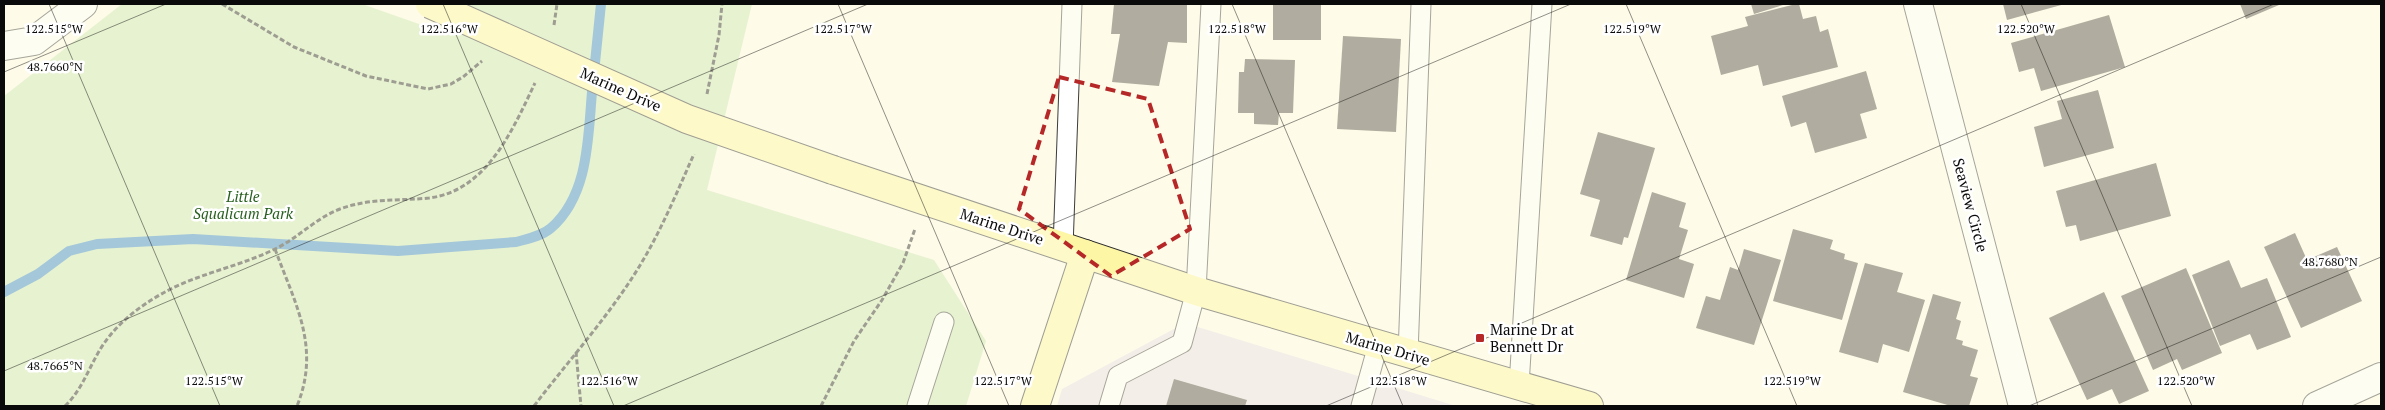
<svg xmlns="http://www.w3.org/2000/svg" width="2385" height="410" viewBox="0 0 2385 410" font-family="'PT Serif',serif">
  <rect width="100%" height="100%" fill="#fefbe8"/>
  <path fill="#e9deea" d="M1185,323L1456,406H1057L1062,389Z"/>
  <path fill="#cce7b4" d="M122,4H362L436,30L451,4H752L707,190L934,260L986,341L966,406H4V96Z"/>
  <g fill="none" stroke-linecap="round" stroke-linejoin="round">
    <path stroke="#3888c9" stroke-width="10" d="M4,292L38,274L69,251L97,244L193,239L398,251L516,242C527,239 542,236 551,228C589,195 588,137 592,92C595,62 598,33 601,4"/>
  </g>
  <g fill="#534c47">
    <path d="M1114,4H1187V43L1168,42L1159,86L1112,82L1120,34H1111Z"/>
    <rect x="1273" y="4" width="48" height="36"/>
    <path d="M1751,4H1786L1754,14Z"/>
    <path d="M1796,4H1799L1803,19L1816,16L1820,32L1828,29L1838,67L1763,86L1758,65L1721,75L1711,36L1748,26L1745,17Z"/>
    <path d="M2003,4H2065L2007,20Z"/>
    <path d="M2240,4H2278L2279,5L2246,19Z"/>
    <path d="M2109,15L2125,67L2041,91L2034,68L2019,72L2011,43Z"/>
    <path d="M1343,36L1401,39L1396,132L1337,129Z"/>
    <path d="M1245,59L1295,60L1293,113H1279L1278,125L1254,124V113H1238L1239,72H1244Z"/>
    <path d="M1866,71L1877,109L1860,114L1867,138L1815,153L1806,122L1791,127L1782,96Z"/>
    <path d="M2098,90L2114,148L2044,167L2034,127L2062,119L2057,101Z"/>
    <path d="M1598,132L1655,148L1628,238L1624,237L1622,245L1590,236L1600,200L1580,194Z"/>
    <path d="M2156,163L2171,216L2080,241L2076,225L2066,227L2056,191Z"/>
    <path d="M1652,192L1686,203L1679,227L1688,230L1679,259L1694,264L1684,298L1626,280Z"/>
    <path d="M1793,229L1833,240L1830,249L1845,254L1844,259L1858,263L1842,320L1773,301Z"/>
    <path d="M2295,233L2307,260L2337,247L2362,301L2301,328L2264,247Z"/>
    <path d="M1744,249L1781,260L1754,345L1696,328L1706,296L1720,300L1730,267L1738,270Z"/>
    <path d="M2229,260L2241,288L2267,278L2291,337L2257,350L2250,334L2220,346L2192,275Z"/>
    <path d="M1865,263L1903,273L1897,292L1925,300L1909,352L1883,344L1878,363L1839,352Z"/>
    <path d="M2186,268L2222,353L2182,370L2177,359L2153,370L2121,296Z"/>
    <path d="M2104,292L2149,391L2119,404L2112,389L2087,400L2049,318Z"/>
    <path d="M1933,294L1961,302L1956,319L1961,321L1956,339L1963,341L1962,345L1978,350L1970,376L1978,378L1969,406H1951L1903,392Z"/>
    <path d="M1174,379L1247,400L1245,406H1166Z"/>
  </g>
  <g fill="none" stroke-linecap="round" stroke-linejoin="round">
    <g stroke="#3d3d3d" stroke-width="21">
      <g id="lane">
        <path d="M1063,247L1072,4"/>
        <path d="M1408,354L1421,4"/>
        <path d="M1519,386L1542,4"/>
        <path d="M917,406L944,322"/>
        <path d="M1109,406L1118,376L1182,343L1196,291L1211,4"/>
        <path d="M1361,406L1378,345"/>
      </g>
    </g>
    <g stroke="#3d3d3d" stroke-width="30">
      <g id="street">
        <path d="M1918,4L2023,406"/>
        <path d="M4,46L34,41L83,4"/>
        <path d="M2317,406L2381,377"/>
      </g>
    </g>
    <g stroke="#2c2c2c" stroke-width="30">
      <g id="secondary">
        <path d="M833,170L1196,291L1589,406"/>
        <path d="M1035,406L1085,254"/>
      </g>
    </g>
    <g stroke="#2c2c2c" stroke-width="3" stroke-dasharray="5 2.5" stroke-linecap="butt">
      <path d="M222,4L294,47L366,76L428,89L451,84L463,77L482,61"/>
      <path d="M554,25L557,4"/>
      <path d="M707,94L719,35L722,4"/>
      <path d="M275,249C295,304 321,347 297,406"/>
      <path d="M576,352L581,406"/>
      <path d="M65,406C84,388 90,363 105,342C117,325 135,310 153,299C192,274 234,269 275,249C298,238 316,218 340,209C369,198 399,201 429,198C487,191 513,129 535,83"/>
      <path d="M534,406C569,360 609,316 639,267C661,231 677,192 694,154"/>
      <path d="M821,406L854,341L882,300L903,263L915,229"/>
    </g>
    <use href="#lane" stroke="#fff" stroke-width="19"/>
    <use href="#street" stroke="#fff" stroke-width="28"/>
    <use href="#secondary" stroke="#fdf7a5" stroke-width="28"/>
    <g stroke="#2c2c2c" stroke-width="30" stroke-linecap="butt">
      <path id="secondary-bridge" d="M430,4L687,119L833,170"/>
    </g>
    <use href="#secondary-bridge" stroke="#fdf7a5" stroke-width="28"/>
  </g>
  <path d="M0 0H2385V410H0ZM1059,77L1148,99L1190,229L1111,276L1019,209Z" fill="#fefbe8" fill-opacity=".55" fill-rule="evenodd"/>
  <path fill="none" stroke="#b62728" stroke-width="4" stroke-dasharray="10 6" stroke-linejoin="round" d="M1059,77L1148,99L1190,229L1111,276L1019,209Z"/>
  <path fill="none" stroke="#0a0a0a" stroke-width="1" stroke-opacity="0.45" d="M49,4L220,406M443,4L614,406M838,4L1009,406M1232,4L1403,406M1626,4L1797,406M2021,4L2192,406M4,72L166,4M4,371L868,4M623,406L1571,4M1326,406L2274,4M2029,406L2381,257"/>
  <rect fill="#b62728" stroke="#fff" stroke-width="2" x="1475" y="333" width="10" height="10" rx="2.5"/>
  <g text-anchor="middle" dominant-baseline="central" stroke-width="5" stroke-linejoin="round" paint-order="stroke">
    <g font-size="15" fill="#0a0a0a" stroke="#fff">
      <text transform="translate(621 89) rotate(24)">Marine Drive</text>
      <text transform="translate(1971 205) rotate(75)">Seaview Circle</text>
      <text transform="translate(1002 226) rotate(18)">Marine Drive</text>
      <text transform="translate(1388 348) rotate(16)">Marine Drive</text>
    </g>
    <g font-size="15" font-style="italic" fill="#285f1e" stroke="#fff">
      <text x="243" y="196">Little<tspan x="243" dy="17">Squalicum Park</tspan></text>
    </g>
    <g font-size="15" fill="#0a0a0a" stroke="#fff" text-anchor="start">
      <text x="1490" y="329">Marine Dr at<tspan x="1490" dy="17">Bennett Dr</tspan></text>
    </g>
  </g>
  <g font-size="12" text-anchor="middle" fill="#0a0a0a" stroke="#fff" stroke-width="5" stroke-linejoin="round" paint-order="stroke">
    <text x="54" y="33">122.515°W</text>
    <text x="449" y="33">122.516°W</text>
    <text x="843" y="33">122.517°W</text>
    <text x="1237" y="33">122.518°W</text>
    <text x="1632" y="33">122.519°W</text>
    <text x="2026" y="33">122.520°W</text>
    <text x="55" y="71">48.7660°N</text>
    <text x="2330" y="266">48.7680°N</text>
    <text x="55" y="370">48.7665°N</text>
    <text x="214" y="385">122.515°W</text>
    <text x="609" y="385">122.516°W</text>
    <text x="1003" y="385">122.517°W</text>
    <text x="1398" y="385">122.518°W</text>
    <text x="1792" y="385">122.519°W</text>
    <text x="2186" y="385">122.520°W</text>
  </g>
  <rect width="2385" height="410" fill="none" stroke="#0a0a0a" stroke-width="10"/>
</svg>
